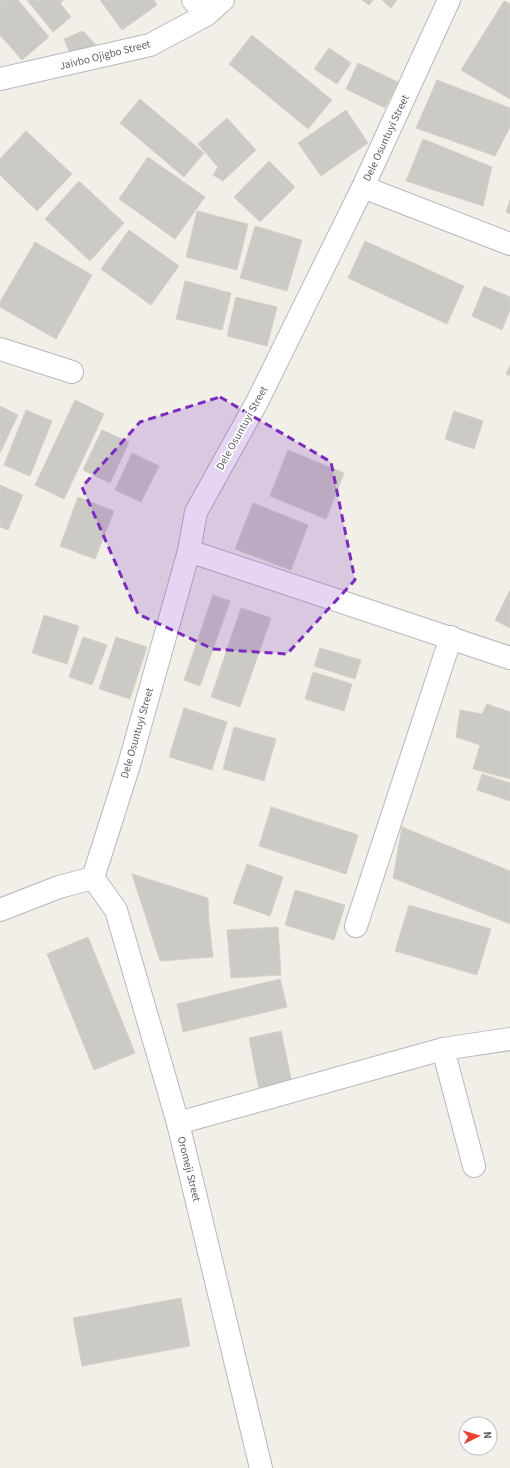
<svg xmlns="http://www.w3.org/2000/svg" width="510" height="1468" viewBox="0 0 510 1468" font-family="'Source Sans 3',sans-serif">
  <rect width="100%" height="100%" fill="#f1efe8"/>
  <g fill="#cccac5" stroke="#d6d1c6">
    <path d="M0,0H18L49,37L22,60L0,35Z"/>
    <path d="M27,0H64L60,3L71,17L53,32Z"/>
    <path d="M100,0H154L157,5L122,30Z"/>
    <path d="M362,0H373L369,5Z"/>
    <path d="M382,0H397L391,8Z"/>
    <path d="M504,1L510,4V99L461,70Z"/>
    <path d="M83,31L96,45L71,56L64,39Z"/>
    <path d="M252,35L332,100L308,129L229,64Z"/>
    <path d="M329,48L351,63L337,84L314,69Z"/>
    <path d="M358,63L398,82L385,108L346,89Z"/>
    <path d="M437,80L510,108V127L495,156L416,128Z"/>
    <path d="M140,99L204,153L184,177L120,123Z"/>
    <path d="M346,110L368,143L321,176L298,143Z"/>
    <path d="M227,118L256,150L223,181L213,175L218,167L198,144Z"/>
    <path d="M26,131L72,174L37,211L0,175V159Z"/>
    <path d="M423,139L492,167L483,206L406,181Z"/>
    <path d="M148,157L205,197L175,239L119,199Z"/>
    <path d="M269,161L295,187L260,222L234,197Z"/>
    <path d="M79,181L124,223L90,261L45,219Z"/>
    <path d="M510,200V214L506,212Z"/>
    <path d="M197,211L248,224L237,270L186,257Z"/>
    <path d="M255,226L302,240L287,291L240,278Z"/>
    <path d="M129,230L179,266L151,305L101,269Z"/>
    <path d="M365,241L464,286L447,324L348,278Z"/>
    <path d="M35,242L92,275L56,339L0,307V302Z"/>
    <path d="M185,281L231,293L222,330L176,319Z"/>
    <path d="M484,286L510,297V310L502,330L472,316Z"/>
    <path d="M236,297L277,307L267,346L227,336Z"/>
    <path d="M510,365V376L506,374Z"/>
    <path d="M75,400L104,414L64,499L35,485Z"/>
    <path d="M0,406L18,415L0,453Z"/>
    <path d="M26,410L52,421L30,476L4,465Z"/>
    <path d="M454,411L483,421L474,449L445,439Z"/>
    <path d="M102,430L129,442L110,483L83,470Z"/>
    <path d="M288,450L344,473L326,519L270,496Z"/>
    <path d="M132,453L159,466L141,502L115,490Z"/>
    <path d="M0,485L23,495L8,530L0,527Z"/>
    <path d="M78,497L114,511L95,559L60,546Z"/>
    <path d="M253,503L308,525L291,570L235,549Z"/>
    <path d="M510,590V628L495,620Z"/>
    <path d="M213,595L230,601L200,686L184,680Z"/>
    <path d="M241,608L271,618L240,707L211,697Z"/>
    <path d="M44,615L79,626L67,664L32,653Z"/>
    <path d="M83,637L107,645L92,685L69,677Z"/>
    <path d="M116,637L147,647L130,699L99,689Z"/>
    <path d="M320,648L361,660L355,679L314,666Z"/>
    <path d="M313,672L352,684L344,711L305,699Z"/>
    <path d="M487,704L510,712V779L473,769L480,745L456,737L460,710L482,714Z"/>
    <path d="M184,708L227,722L212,770L169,757Z"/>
    <path d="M234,727L276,739L264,781L223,769Z"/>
    <path d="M482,774L510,783V801L477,790Z"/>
    <path d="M271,807L358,835L346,874L259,846Z"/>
    <path d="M402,827L510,871V924L393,878Z"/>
    <path d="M247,864L283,877L270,916L233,903Z"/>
    <path d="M132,874L208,898L209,922L213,957L160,961Z"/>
    <path d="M295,890L345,905L334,940L285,925Z"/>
    <path d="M409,905L491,929L477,975L395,951Z"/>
    <path d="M278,927L281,975L231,978L227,930Z"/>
    <path d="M88,937L135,1053L94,1070L47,954Z"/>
    <path d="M280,979L287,1007L183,1032L177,1004Z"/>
    <path d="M281,1031L292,1083L259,1089L249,1038Z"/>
    <path d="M181,1298L190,1346L82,1366L73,1318Z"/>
  </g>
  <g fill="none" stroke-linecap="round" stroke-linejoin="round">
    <g stroke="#b5b8bc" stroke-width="24">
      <g id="minor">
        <path d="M193,0L206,15"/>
        <path d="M0,79L150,45L206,15L223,0"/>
        <path d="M363,187L510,244"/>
        <path d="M0,349L72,372"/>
        <path d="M189,551L510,658"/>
        <path d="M93,878L129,765L189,551L196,512L257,402L363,187L449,0"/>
        <path d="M93,878L116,910L178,1123L261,1468"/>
        <path d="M0,910L59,887L93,878"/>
        <path d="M356,926L451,637"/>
        <path d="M443,1049L474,1166"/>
        <path d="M178,1123L443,1049L510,1039"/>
      </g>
    </g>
    <use href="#minor" stroke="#fff" stroke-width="22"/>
  </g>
  <path fill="#7b2cbf" fill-opacity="0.2" stroke="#7b2cbf" stroke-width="3" stroke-dasharray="8 5" stroke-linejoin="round" d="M220,397L331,462L355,580L287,654L213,649L138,614L82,487L140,422Z"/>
  <g text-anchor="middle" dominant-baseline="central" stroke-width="3.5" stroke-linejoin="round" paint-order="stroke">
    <g font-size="11" fill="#5f6368" stroke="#fff">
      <text transform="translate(105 55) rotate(-14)">Jaivbo Ojigbo Street</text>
      <text transform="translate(386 138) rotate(-65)">Dele Osuntuyi Street</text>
      <text transform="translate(242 428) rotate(-61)">Dele Osuntuyi Street</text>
      <text transform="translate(137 733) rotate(-74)">Dele Osuntuyi Street</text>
      <text transform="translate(189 1169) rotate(76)">Oromeji Street</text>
    </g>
  </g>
  <g transform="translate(478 1436) rotate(85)"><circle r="19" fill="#ffffff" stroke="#bfc1c3"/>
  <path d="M0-3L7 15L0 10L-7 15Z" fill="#ea4335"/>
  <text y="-6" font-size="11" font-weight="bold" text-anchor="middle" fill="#5f6368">N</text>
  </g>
</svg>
